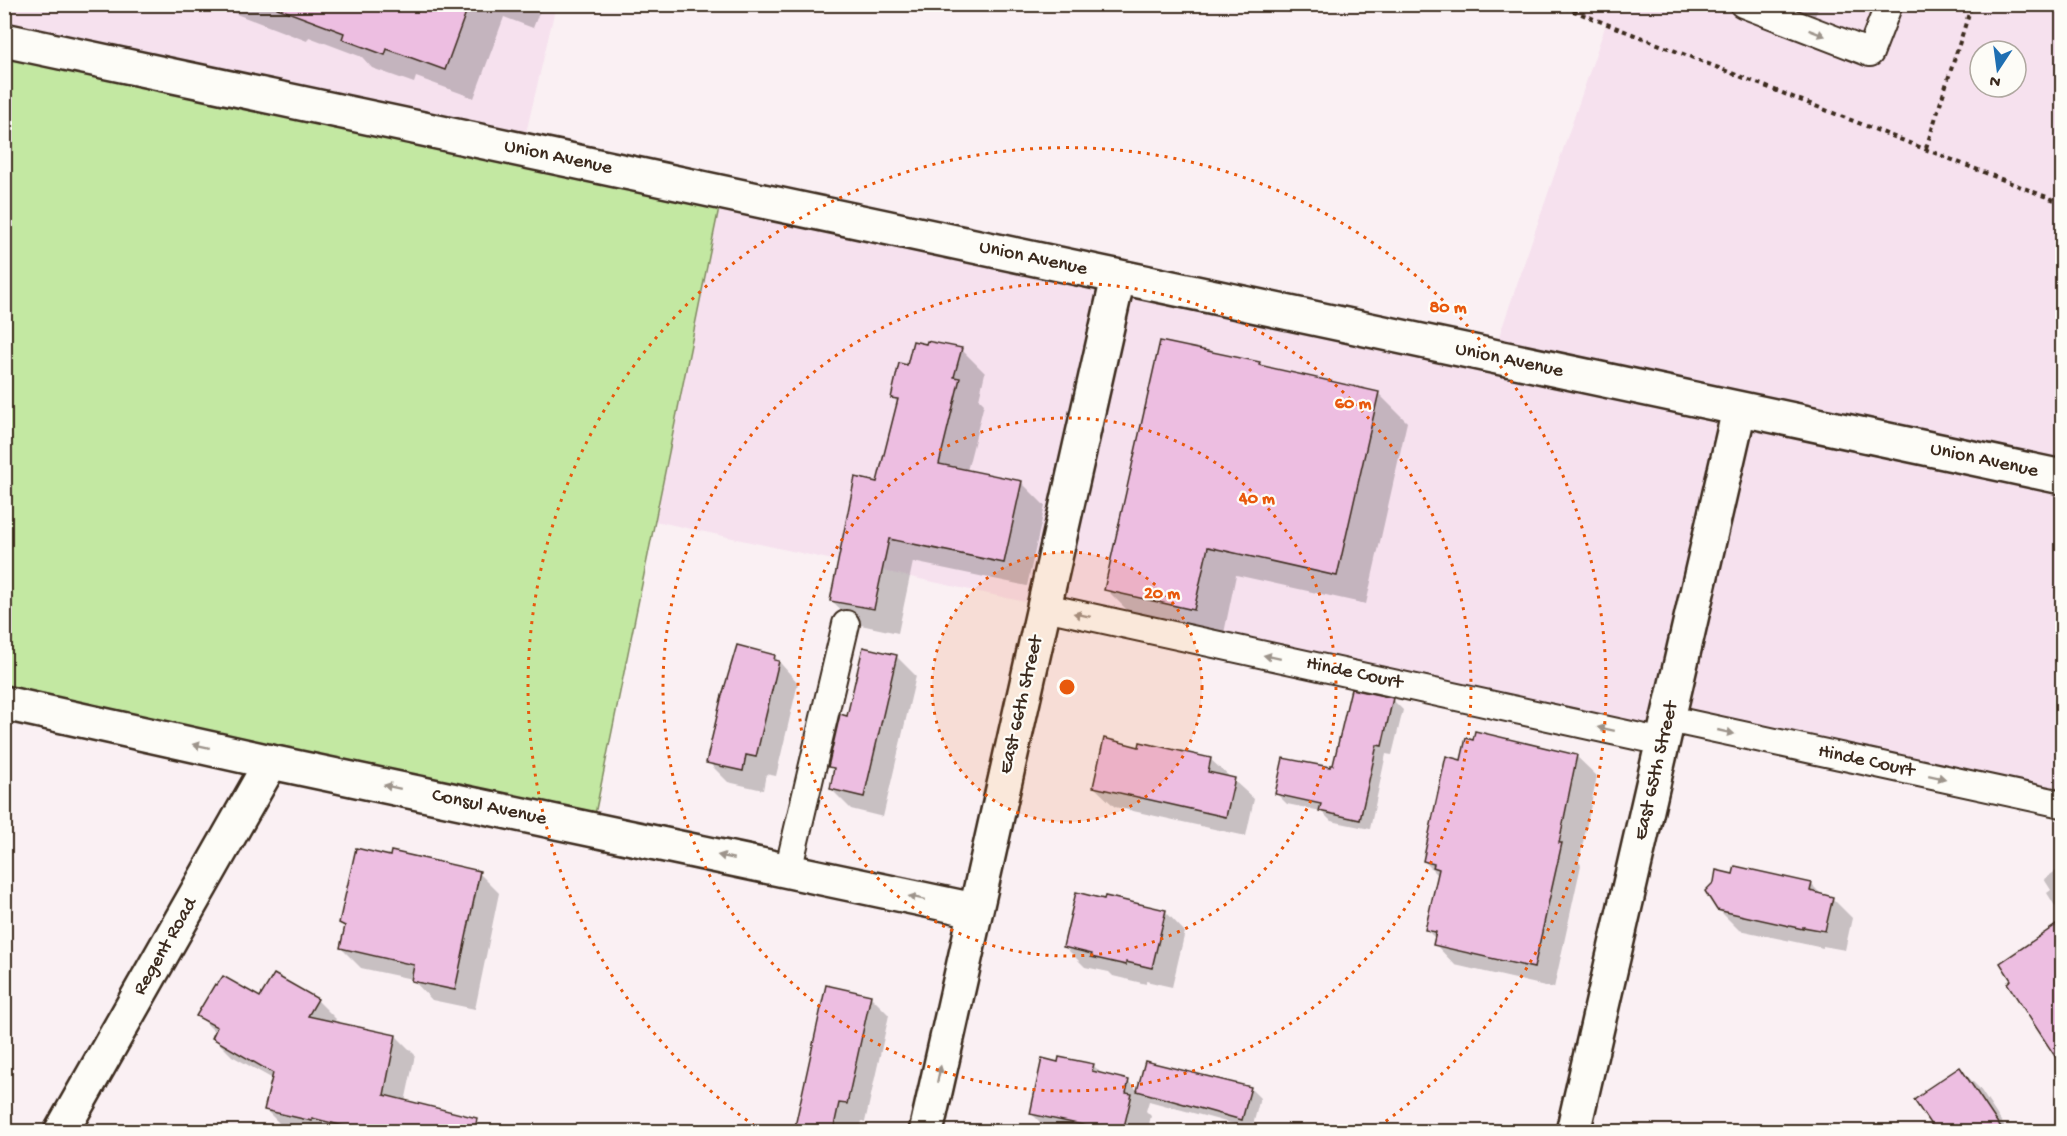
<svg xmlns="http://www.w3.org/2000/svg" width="2067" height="1136" viewBox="0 0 2067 1136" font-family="'Gochi Hand',sans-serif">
  <rect width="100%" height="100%" fill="#faf0f3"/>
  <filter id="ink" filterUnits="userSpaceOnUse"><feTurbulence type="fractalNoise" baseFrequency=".0167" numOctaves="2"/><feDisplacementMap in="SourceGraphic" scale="12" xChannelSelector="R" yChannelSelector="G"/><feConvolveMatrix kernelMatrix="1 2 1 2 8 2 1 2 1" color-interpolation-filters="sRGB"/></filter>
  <g filter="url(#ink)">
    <g fill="#f6e1ee" fill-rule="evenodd">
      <path d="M5,5H556L522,150L5,40Z"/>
      <path d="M1556,5H2062V804L1669,719L1663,742L655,521L722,193L1492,357L1606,24ZM1980,51H2016V87H1980Z"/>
    </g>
    <path fill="#c3e8a2" stroke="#7f8960" stroke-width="1.5" d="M5,40L722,193L592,829L5,700Z"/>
    <g fill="#0003">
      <path d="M210,4H567L566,10L542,5L533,28L504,17L474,98L416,77L414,83L372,68L362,57L309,37L307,41Z"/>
      <path d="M1785,4H1820L1815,16Z"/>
      <path d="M961,349L985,373L979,399L984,404L967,471L1021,482L1045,506L1027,586L913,562L898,633L856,624L831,600L878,484L898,403L893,397L908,367Z"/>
      <path d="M1259,364L1263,368L1378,393L1407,422L1366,604L1236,575L1223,638L1135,618L1106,589Z"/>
      <path d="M774,656L798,683L776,776L766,774L763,790L728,782L708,762Z"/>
      <path d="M896,656L916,676L883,817L851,809L831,789L835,772L830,766L848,718Z"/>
      <path d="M1352,691L1393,700L1403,710L1392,755L1386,754L1370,829L1331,821L1321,811L1287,804L1277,794L1335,767Z"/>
      <path d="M1140,748L1210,759L1254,799L1246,836L1115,807L1094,787Z"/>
      <path d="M1576,756L1597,776L1579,862L1581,865L1554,988L1455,965L1435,944L1436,939L1427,930L1439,876L1424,861L1462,761Z"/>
      <path d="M2062,867V917L2047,893L2051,890L2044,879Z"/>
      <path d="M479,873L499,893L475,1009L432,1000L412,979L361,968L341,948L346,928L341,923Z"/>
      <path d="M1734,875L1811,884L1823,896L1832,898L1852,918L1845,950L1823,946V948L1739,930L1718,909Z"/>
      <path d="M1165,911L1185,932L1172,987L1146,981V984L1113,976L1109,972L1085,967L1065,947Z"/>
      <path d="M2062,923V1064L2009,983L2014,981L2002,963Z"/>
      <path d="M827,987L870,996L889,1015L865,1122L862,1121L859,1132H795Z"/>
      <path d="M261,999L317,1000L336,1019L334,1023L396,1036L415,1055L405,1102L456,1115L472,1132H294L285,1129L266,1110L273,1079L232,1056L213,1037L216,1033L198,1015Z"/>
      <path d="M1059,1064L1093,1065L1103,1075L1128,1081L1138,1091L1250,1088L1260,1098L1252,1129L1149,1101L1146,1111L1151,1116L1147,1132H1050L1031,1113Z"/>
      <path d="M1960,1069L1980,1089L2008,1132H1937L1916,1100Z"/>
    </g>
    <g fill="#edbee1" stroke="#3b2a1e" stroke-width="1.5">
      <path d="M277,4H469L445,70L387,49L385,55L342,39L344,33L277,8Z"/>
      <path d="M913,341L926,344L927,341L962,348L954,377L960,378L939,464L1022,481L1004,563L889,539L874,609L830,601L855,477L877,482L898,399L891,398L899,363L907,365Z"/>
      <path d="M1160,341L1260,362L1259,365L1379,392L1337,576L1208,547L1194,610L1104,590Z"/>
      <path d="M737,645L775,655L774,660L779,661L756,757L746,755L743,771L706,763L721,699Z"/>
      <path d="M863,647L897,655L864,797L830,789L834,768L828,767L840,714L847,716Z"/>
      <path d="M1351,689L1393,698L1382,746L1377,745L1360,820L1319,811L1321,804L1275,794L1283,758L1330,767V765H1333Z"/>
      <path d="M1475,731L1577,755L1559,843H1562L1534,968L1433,945L1436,932L1425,930L1439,869L1433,867L1434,864L1423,861L1446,756L1461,760L1466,738L1473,740Z"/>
      <path d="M1104,738L1139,747L1140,742L1211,758L1208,772L1235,778L1226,817L1093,787Z"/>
      <path d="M356,848L390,856L391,851L480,871L455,990L411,981L414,965L340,948L345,926L339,923Z"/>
      <path d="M1735,866L1812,883L1810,891L1833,897L1825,931L1803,927V929L1717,910L1705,891L1714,882L1716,870L1733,874Z"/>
      <path d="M1076,892L1104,899L1105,896L1166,910L1152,968L1126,962V965L1091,957L1092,954L1063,947Z"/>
      <path d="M2062,921V1067L2007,983L2011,980L2000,963Z"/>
      <path d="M274,974L318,999L308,1016L396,1035L384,1095L477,1118L475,1131H363L312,1118V1121L264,1110L273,1073L212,1038L217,1027L196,1016L215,984L217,985L223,976L260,997Z"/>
      <path d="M826,985L871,995L847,1104L839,1103L833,1131H794Z"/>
      <path d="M1059,1057L1094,1064L1092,1071L1129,1080L1126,1093L1132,1094L1123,1131H1111L1030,1114L1042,1058L1058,1062Z"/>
      <path d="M1145,1061L1251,1087L1242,1120L1137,1091Z"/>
      <path d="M1960,1067L2003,1131H1935L1914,1100L1925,1092L1924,1091Z"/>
    </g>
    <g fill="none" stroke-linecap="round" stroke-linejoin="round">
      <g stroke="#3b2a1e" stroke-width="30">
        <g id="service">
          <path d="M1743,4L1870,53L1889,4"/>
          <path d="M1045,607L1663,742"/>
          <path d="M1669,719L2062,804"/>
          <path d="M788,871L846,624"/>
        </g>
      </g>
      <g stroke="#3b2a1e" stroke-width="38">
        <g id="minor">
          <path d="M4,703L271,762L974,910"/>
          <path d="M61,1132L271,762"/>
          <path d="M926,1132L1118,278"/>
        </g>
      </g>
      <g stroke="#3b2a1e" stroke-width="38">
        <path id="tertiary" d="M1573,1132L1739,410"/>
      </g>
      <g stroke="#3b2a1e" stroke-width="38">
        <path id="secondary" d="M4,40L2062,477"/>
      </g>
      <g stroke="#3b2a1e" stroke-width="4" stroke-dasharray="4.5 4.5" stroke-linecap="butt">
        <path d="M1556,4L2062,203"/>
        <path d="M1926,148L1972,4"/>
      </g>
      <use href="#service" stroke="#fdfcf7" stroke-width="26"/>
      <use href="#minor" stroke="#fdfcf7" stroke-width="33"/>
      <use href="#tertiary" stroke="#fdfcf7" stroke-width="33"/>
      <use href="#secondary" stroke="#fdfcf7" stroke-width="33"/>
    </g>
    <defs><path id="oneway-solid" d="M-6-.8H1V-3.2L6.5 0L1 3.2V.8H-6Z" transform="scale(1.5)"/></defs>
    <g fill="#9c938a">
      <use href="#oneway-solid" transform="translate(1817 33) rotate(21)"/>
      <use href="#oneway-solid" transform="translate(1082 615) rotate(-168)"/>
      <use href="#oneway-solid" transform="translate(1272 657) rotate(-168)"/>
      <use href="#oneway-solid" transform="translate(1606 729) rotate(-168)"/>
      <use href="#oneway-solid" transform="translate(1726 732) rotate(13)"/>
      <use href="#oneway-solid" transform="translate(201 746) rotate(-168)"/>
      <use href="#oneway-solid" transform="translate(1937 777) rotate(12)"/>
      <use href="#oneway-solid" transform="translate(392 787) rotate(-168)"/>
      <use href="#oneway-solid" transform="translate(726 857) rotate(-168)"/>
      <use href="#oneway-solid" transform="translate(917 898) rotate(-168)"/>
      <use href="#oneway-solid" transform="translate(939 1074) rotate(-78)"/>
    </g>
  </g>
  <circle cx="1067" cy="687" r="135" fill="#e8590c" fill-opacity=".12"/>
  <g fill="none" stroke="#e8590c" stroke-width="3" stroke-dasharray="3 6">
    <circle cx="1067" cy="687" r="135"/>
    <circle cx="1067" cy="687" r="269"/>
    <circle cx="1067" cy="687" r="404"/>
    <path d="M762 1131A539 539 0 1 1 1372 1131"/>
  </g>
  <g text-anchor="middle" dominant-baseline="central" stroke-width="4.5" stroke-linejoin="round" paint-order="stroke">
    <g font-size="20" fill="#3b2a1e" stroke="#fdfcf7">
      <text transform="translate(558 158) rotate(12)">Union Avenue</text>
      <text transform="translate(1033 259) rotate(12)">Union Avenue</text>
      <text transform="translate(1509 361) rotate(12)">Union Avenue</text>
      <text transform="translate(1984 461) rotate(12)">Union Avenue</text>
      <text transform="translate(1354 674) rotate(12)">Hinde Court</text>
      <text transform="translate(1022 705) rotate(-77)">East 66th Street</text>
      <text transform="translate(1866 762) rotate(12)">Hinde Court</text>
      <text transform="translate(1657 771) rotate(-77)">East 65th Street</text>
      <text transform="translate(489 808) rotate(12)">Consul Avenue</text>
      <text transform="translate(166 947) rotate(-60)">Regent Road</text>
    </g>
  </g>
  <circle cx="1067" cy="687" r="9" fill="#e8590c" stroke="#fdfcf7" stroke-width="3"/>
  <g font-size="18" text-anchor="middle" font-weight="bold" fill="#e8590c" stroke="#fdfcf7" stroke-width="4.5" stroke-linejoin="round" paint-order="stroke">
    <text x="1448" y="312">80 m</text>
    <text x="1353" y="408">60 m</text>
    <text x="1257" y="503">40 m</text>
    <text x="1162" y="598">20 m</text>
  </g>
  <rect width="2067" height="1136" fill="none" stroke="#fdfcf7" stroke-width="24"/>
  <rect x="12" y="12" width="2043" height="1112" fill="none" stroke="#3b2a1e" stroke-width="2" filter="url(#ink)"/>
  <g transform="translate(1998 69) rotate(193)"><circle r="28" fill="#fdfcf7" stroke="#afa8a0" stroke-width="1.5"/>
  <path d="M0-4.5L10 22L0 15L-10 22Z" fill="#1f6fb2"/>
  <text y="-9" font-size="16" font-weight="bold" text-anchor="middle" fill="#3b2a1e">N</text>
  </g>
</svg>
